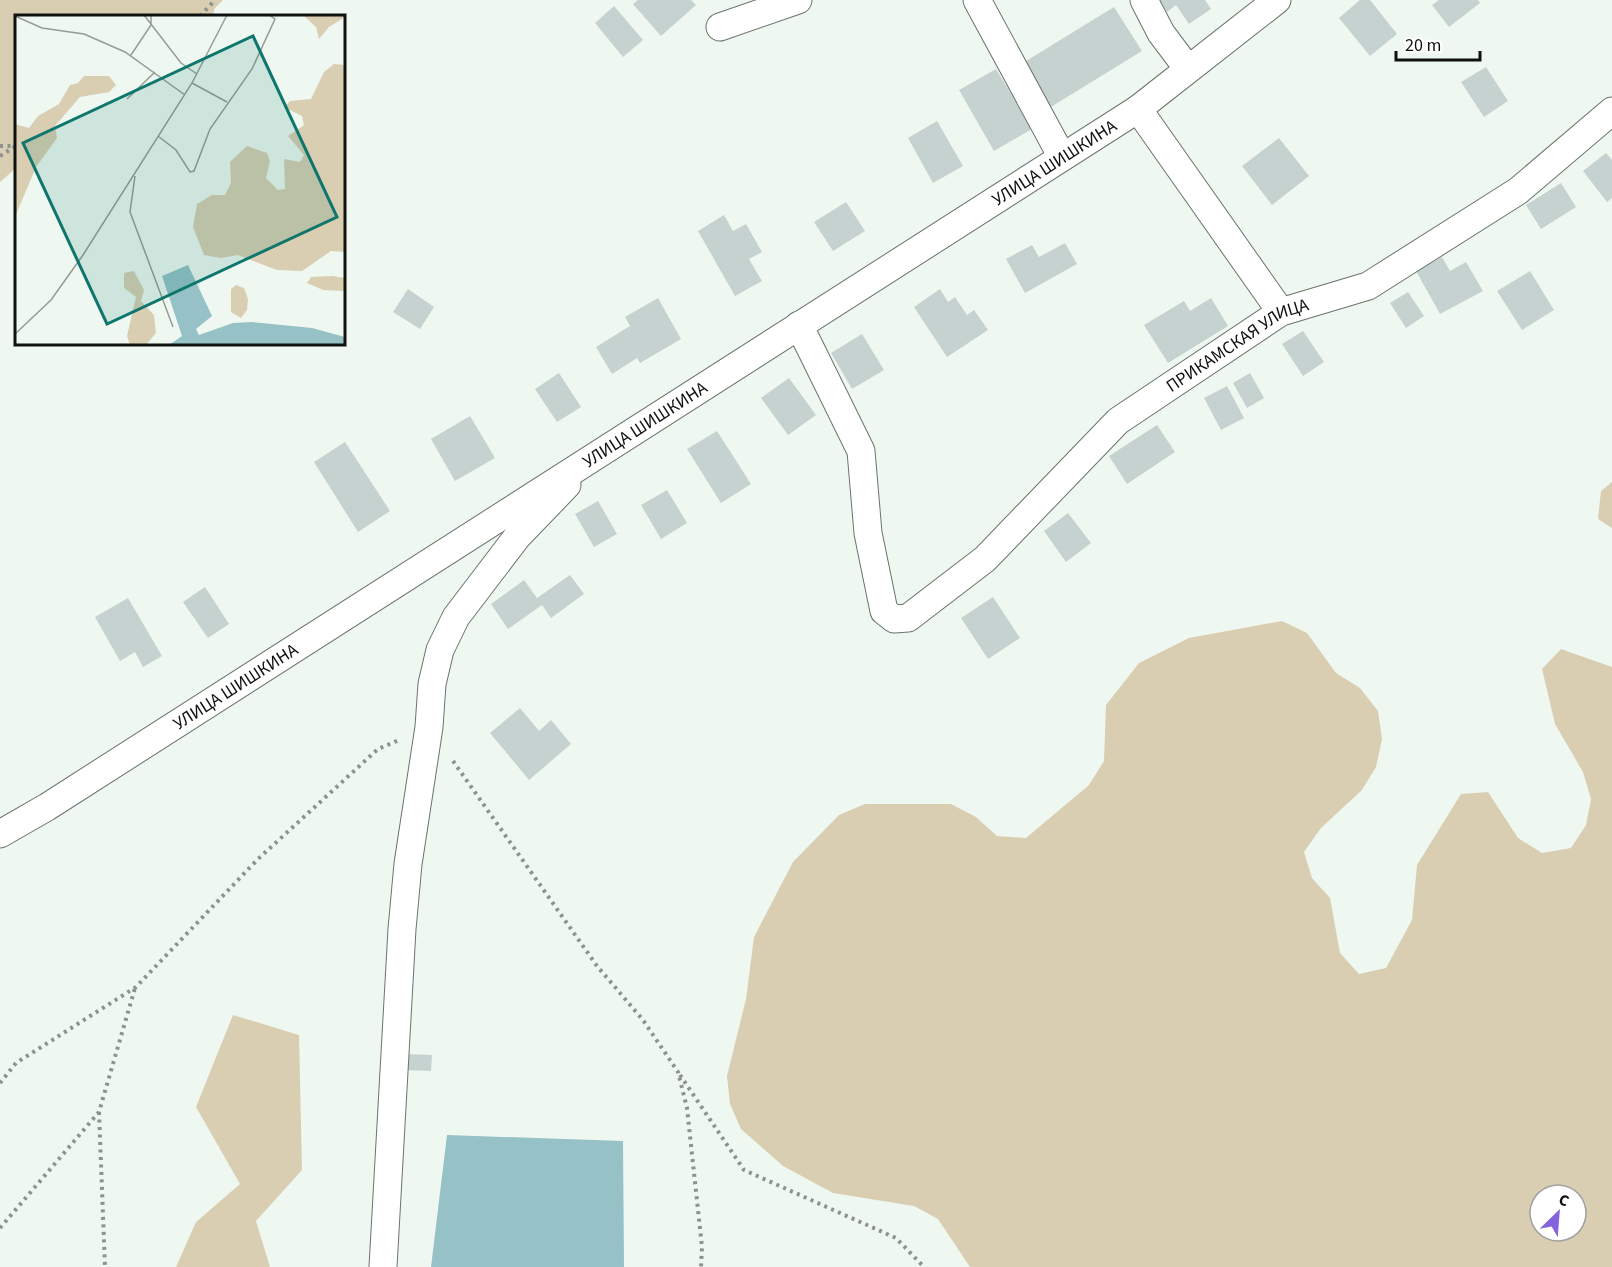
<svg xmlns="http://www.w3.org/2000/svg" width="1612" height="1267" viewBox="0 0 1612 1267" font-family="'Source Sans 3',sans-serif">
  <rect width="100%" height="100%" fill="#eff8f0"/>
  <g fill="#d9ceb2" fill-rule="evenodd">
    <path d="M0,0H223L215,8L212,16H16V168L0,182Z"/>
    <path d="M1612,482V528L1598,519L1601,491Z"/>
    <path d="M1282,621L1307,633L1336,673L1360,688L1378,711L1382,739L1376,767L1362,790L1321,828L1304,852L1312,878L1330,898L1340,953L1359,974L1386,968L1412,920L1417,865L1461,794L1488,792L1518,838L1542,853L1571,848L1586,825L1591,799L1583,772L1555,724L1542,669L1561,649L1612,667V1267H970L938,1219L914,1206L833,1193L783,1166L741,1129L730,1104L727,1076L746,999L754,937L793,862L839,815L865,804H951L976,817L997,836L1026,838L1089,785L1104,761L1106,705L1139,663L1189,638ZM1540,1195H1576V1231H1540Z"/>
    <path d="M233,1015L299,1035L302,1170L256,1221L270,1267H176L196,1222L240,1184L196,1107Z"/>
  </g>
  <path fill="#96c1c6" d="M447,1135L623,1141L624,1267H431Z"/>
  <g fill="#c6d2cf">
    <path d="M638,0H691L696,5L661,36L633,4Z"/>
    <path d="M1159,0H1205L1211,9L1189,24L1176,5L1167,12Z"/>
    <path d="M1360,0H1370L1397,34L1370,56L1339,18Z"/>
    <path d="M1439,0H1478L1480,3L1449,27L1432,5Z"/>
    <path d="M614,6L643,40L623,57L595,23Z"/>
    <path d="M1114,7L1142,51L1046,110L1018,66Z"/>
    <path d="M1486,67L1508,101L1484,117L1461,82Z"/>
    <path d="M996,69L1032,129L994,151L959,90Z"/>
    <path d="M937,121L963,166L933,183L908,138Z"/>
    <path d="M1279,138L1309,176L1272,205L1242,166Z"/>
    <path d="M1606,153L1612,160V198L1607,202L1583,171Z"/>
    <path d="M1561,183L1576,207L1541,229L1526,205Z"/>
    <path d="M846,202L865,231L833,251L814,222Z"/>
    <path d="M724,215L733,231L746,224L762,252L749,259L762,281L735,296L698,231Z"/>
    <path d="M1065,243L1077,264L1025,293L1006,259L1032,245L1039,257Z"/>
    <path d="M1442,257L1450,271L1466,262L1483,291L1440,314L1416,271Z"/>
    <path d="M1530,271L1554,310L1522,330L1497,291Z"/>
    <path d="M408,289L434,307L420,329L393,312Z"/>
    <path d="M940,289L948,302L955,297L967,315L974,310L988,330L947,357L914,307Z"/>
    <path d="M1408,292L1424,316L1406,328L1390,303Z"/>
    <path d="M658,298L681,339L640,363L637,358L612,374L596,347L630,326L625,317Z"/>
    <path d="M1211,298L1228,326L1168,363L1144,325L1184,301L1190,311Z"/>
    <path d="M1303,331L1324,362L1303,376L1282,344Z"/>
    <path d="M862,334L884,370L852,389L831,353Z"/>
    <path d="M559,373L581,407L557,422L535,389Z"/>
    <path d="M1250,373L1264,398L1247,408L1233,383Z"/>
    <path d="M789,378L816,415L788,435L761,398Z"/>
    <path d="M1227,386L1244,418L1221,430L1204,398Z"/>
    <path d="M470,416L495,458L455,481L431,439Z"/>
    <path d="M1157,425L1175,452L1127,484L1109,456Z"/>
    <path d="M717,431L751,484L721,503L687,449Z"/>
    <path d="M345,442L390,511L358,532L314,462Z"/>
    <path d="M667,490L687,523L661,539L641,505Z"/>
    <path d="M598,501L617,534L594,547L575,514Z"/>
    <path d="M1068,513L1091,543L1066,562L1044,531Z"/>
    <path d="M570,575L584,594L551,618L542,605L508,629L491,604L524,580L537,598Z"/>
    <path d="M205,587L229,624L208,638L183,602Z"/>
    <path d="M993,597L1020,638L988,659L961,618Z"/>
    <path d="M128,598L162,656L143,667L135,652L120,661L95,617Z"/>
    <path d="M520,708L539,731L551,720L571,744L529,780L490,733Z"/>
    <path d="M405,1054L432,1055L431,1071L405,1070Z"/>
  </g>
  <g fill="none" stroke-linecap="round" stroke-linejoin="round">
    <g stroke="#6b736b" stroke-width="29">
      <g id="minor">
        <path d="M977,0L1062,157"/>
        <path d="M1144,0L1161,33L1188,69"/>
        <path d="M720,27L798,0"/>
        <path d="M1138,109L1281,312"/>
        <path id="s1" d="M799,325L861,451L868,533L884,611L894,619L908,618L985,559L1118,421L1281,312L1368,286L1518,191L1612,111"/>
        <path id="s2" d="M0,834L47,807L1138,109L1277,0"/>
        <path d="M383,1267L402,929L408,864L429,727L432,684L440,650L456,617L517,537L567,485"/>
      </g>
    </g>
    <g stroke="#8c928c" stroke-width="4" stroke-dasharray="3 4.5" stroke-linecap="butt">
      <path d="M200,16L215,0"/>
      <path d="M0,146H14"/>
      <path d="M0,156L16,146"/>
      <path d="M453,761L597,966L643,1020L678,1072L687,1108L702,1247L701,1267"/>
      <path d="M680,1075L744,1170L896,1238L924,1267"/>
      <path d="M0,1083L16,1063L136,987L258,859L378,749L399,740"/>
      <path d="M99,1112L105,1267"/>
      <path d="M0,1228L99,1112L135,988"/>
    </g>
    <use href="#minor" stroke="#fff" stroke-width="27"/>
  </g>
  <g text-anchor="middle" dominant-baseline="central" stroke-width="5" stroke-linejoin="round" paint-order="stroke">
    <g font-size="18" fill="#0e110e" stroke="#fff">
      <text stroke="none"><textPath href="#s2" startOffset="1250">УЛИЦА ШИШКИНА</textPath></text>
      <text stroke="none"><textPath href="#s1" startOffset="760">ПРИКАМСКАЯ УЛИЦА</textPath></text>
      <text stroke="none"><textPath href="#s2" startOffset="764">УЛИЦА ШИШКИНА</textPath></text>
      <text stroke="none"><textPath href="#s2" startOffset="278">УЛИЦА ШИШКИНА</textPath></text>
    </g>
  </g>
  <g transform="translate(15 15)">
    <rect width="330" height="330" fill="#eff8f0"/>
    <path d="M288,0H330V2L314,12L304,24L301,12ZM319,49L330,50V237L316,236L287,256L262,255L223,240L206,243L189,240L178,212L182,189L197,180H210L216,168L215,147L232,131L252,138L255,146L251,163L263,175L270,174L269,144L285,147L289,140L273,121L289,110L287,101L269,92L275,86L296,84L309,57ZM69,61H94L101,70L94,77L65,82L40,111L42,123L21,152L0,202V109L14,113L23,101L44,89L55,70L63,68ZM119,256L129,275L126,286L139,300L141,318L131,330H115L112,321L121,282L109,273V258ZM318,261L330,263V276L308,275L292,268L296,262ZM221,270L229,273L233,284L232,295L226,303L216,297V274Z" fill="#d9ceb2"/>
    <path d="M173,250L197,301L181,314L184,320L218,308L237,307L297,313L330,322V330H154L167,321L147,261Z" fill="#96c1c6"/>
    <path fill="none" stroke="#959c96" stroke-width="1.5" d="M129,0L166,48L182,59M0,1L27,13L69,19L110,37L170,80M116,40L136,10V0M177,68L212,87M112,84L140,57M143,121L161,135L175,157L179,156L195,114L237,54L260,4L254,0M120,161L115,197L158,312M0,319L36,285L68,240L177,68L212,0"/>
    <path fill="#0f766e" fill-opacity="0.15" stroke="#0f766e" stroke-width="3" d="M238,21L322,202L92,309L8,128Z"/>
    <rect width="330" height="330" fill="none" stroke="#0e110e" stroke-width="3"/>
  </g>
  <g transform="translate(1558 1213) rotate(25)"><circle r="28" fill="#ffffff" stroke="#9fa09f" stroke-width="1.5"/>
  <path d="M0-4.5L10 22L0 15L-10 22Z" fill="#8563dd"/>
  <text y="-9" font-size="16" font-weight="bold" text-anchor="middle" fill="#0e110e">С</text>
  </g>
  <path d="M1396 51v9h84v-9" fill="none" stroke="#0e110e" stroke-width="3"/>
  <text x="1405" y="51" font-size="18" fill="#0e110e" stroke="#ffffff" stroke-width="4.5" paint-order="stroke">20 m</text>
</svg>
